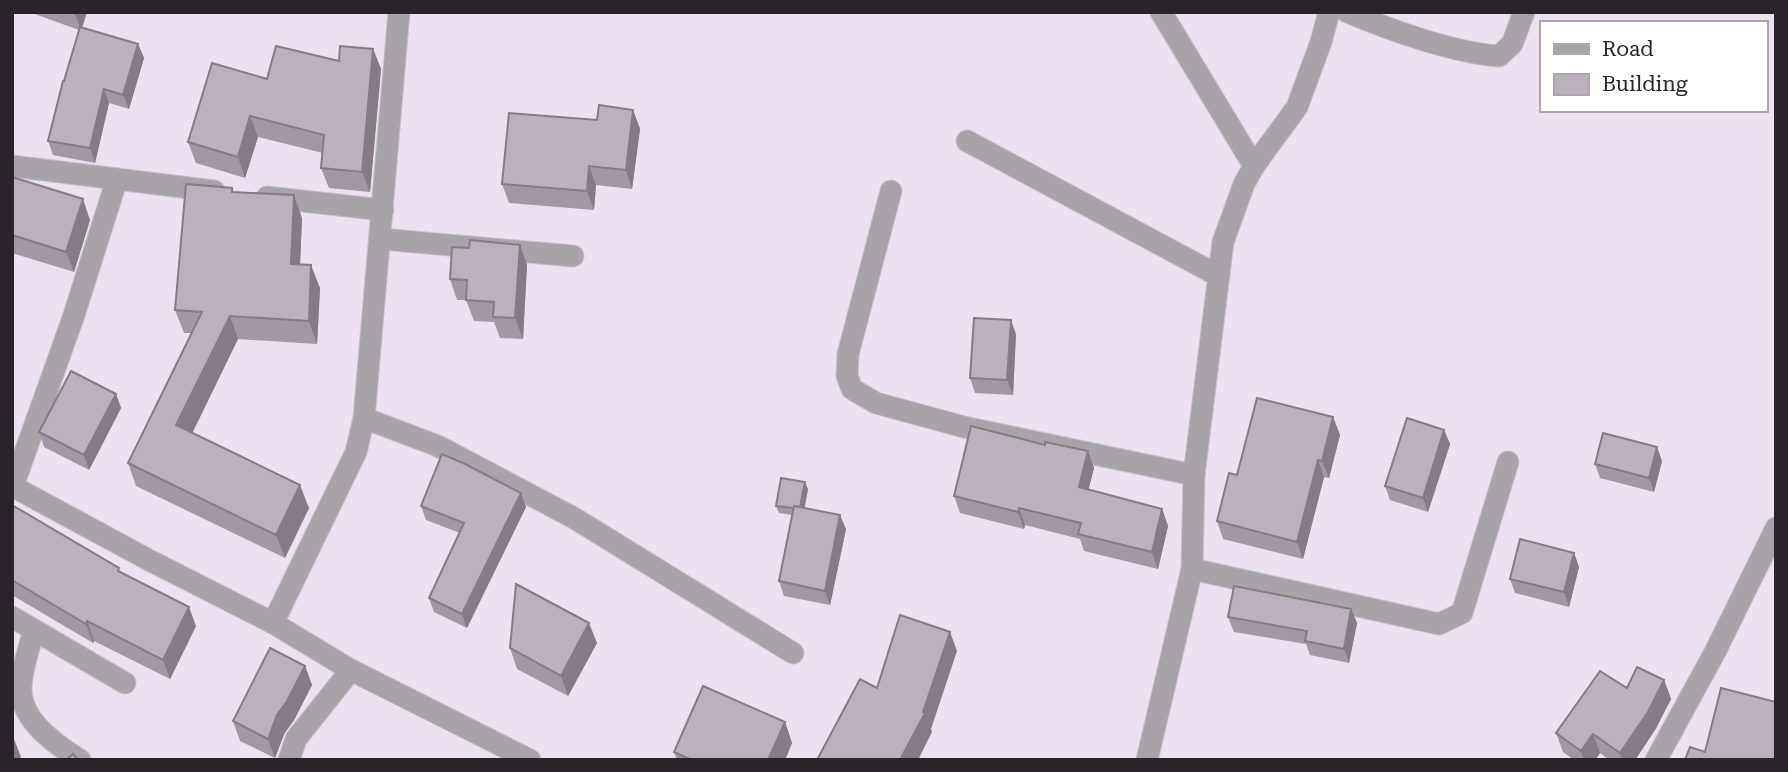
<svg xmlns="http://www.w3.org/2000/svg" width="1788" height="772" viewBox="0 0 1788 772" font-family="'Roboto Serif',serif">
  <rect width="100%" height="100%" fill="#ede0f0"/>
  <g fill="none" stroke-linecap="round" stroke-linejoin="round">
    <g stroke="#cabecc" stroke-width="23">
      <g id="minor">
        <path d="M1161,12L1254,166"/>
        <path d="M1347,12C1390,30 1454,53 1499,56L1512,44L1524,12"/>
        <path d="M967,141L1219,276"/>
        <path d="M12,166L214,191"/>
        <path d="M891,191L848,354L847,376L852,389L876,403L964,427L1194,475"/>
        <path d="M267,197L383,210"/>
        <path d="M381,239L573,256"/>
        <path d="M364,418L438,446L574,518L793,653"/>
        <path d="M12,486L147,559L273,623L351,670L530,760"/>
        <path d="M13,486L74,315L117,179"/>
        <path d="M1192,569L1439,624L1462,613L1508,462"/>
        <path d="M12,617L125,683"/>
        <path d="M273,623L356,452L364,418L399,12"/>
        <path d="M34,630C29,649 21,670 21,690C22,722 57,745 80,760"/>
        <path d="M289,760L296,739L351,670"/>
        <path d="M1147,760L1192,569L1194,475L1223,242L1244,184L1254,166L1297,107L1321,42L1329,12"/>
        <path d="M1656,760L1715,652L1776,528"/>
      </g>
    </g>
    <use href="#minor" stroke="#a8a2a9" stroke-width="21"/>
  </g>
  <g fill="#a297a4">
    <path d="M29,12H87L82,28L138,44L144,58L129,109L109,103L95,163L53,155L48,141L79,30Z"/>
    <path d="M373,49L381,69L370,192L329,188L321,168L323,153L258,137L245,178L196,163L188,142L267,79L339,61Z"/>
    <path d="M633,110L640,129L632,189L596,185L594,210L509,203L502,184L597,120Z"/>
    <path d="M12,177L90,220L74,272L12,253Z"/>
    <path d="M232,188L234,192L302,218L300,265L320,288L317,344L238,339L192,433L309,508L285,558L136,486L128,463L191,333H184L175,310Z"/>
    <path d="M520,245L527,265L523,339L500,338L494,322L474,321L466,300H457L450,279L469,248Z"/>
    <path d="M1016,334L1013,395L975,393L970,378Z"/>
    <path d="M116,394L121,408L89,470L44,447L39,432Z"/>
    <path d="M1333,417L1340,435L1329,478L1324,477L1303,559L1223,539L1217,521L1237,475Z"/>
    <path d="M1444,430L1450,444L1428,512L1390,500L1385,486Z"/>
    <path d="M1045,445L1088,451L1094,468L1088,490L1162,509L1168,526L1158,569L1084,551L1080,539L1025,525L1024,529L960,513L954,496Z"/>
    <path d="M1662,461L1654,492L1600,478L1595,464Z"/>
    <path d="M808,489L804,508L846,529L830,605L784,596L779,581L792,515L779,513L776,506Z"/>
    <path d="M521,493L526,507L467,628L434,612L429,598L460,533L426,520L421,506Z"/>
    <path d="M12,505L196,626L170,679L94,641L93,643L12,595Z"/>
    <path d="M1574,553L1579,567L1569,607L1515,593L1510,579Z"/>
    <path d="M1351,609L1357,623L1349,663L1310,655L1306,644L1234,632L1228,617Z"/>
    <path d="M597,643L568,696L517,669L510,648Z"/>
    <path d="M305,666L312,685L294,720L284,734L275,758L240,741L233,721Z"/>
    <path d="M1664,680L1671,699L1655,730L1635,760H1609L1600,753L1595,760H1574L1563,752L1556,733L1627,688Z"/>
    <path d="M785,722L792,743L785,760H677L674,752Z"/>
  </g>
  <g fill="#847b86">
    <path d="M74,12H87L81,30Z"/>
    <path d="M138,44L144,58L129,109L123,95Z"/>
    <path d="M373,49L381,69L370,192L362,172Z"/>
    <path d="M104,89L109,103L95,163L90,148Z"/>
    <path d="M633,110L640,129L632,189L626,170Z"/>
    <path d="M250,116L258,137L245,178L238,157Z"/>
    <path d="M589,166L596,185L594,210L587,191Z"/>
    <path d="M294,195L302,218L299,287L291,264Z"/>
    <path d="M83,199L90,220L74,272L66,252Z"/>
    <path d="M520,245L527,265L523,339L515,318Z"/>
    <path d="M311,265L320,288L317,344L309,321Z"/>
    <path d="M230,316L238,339L185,448L176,425Z"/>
    <path d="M1011,320L1016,334L1013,395L1007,380Z"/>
    <path d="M116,394L121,408L89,470L84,455Z"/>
    <path d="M1333,417L1340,435L1329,478L1322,461Z"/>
    <path d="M1444,430L1450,444L1428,512L1423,498Z"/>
    <path d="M1657,447L1662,461L1654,492L1649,478Z"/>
    <path d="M1088,451L1094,468L1085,504L1079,487Z"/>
    <path d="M1318,460L1324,477L1303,559L1297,542Z"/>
    <path d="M805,482L808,489L803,517L800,509Z"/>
    <path d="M300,485L309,508L285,558L276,535Z"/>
    <path d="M521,493L526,507L467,628L462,614Z"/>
    <path d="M1019,508L1025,525L1024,529L1018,512Z"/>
    <path d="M1162,509L1168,526L1158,569L1152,552Z"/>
    <path d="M840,515L846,529L830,605L825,591Z"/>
    <path d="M1574,553L1579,567L1569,607L1564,592Z"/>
    <path d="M189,607L196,626L170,679L163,660Z"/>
    <path d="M1351,609L1357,623L1349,663L1344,649Z"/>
    <path d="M87,621L94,641L93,643L86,624Z"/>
    <path d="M589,623L597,643L568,696L561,676Z"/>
    <path d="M950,632L957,651L931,729L932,732L918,760H900L923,712Z"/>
    <path d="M305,666L312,685L294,720L284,734L275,758L268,739L277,715Z"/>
    <path d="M1664,680L1671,699L1655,730L1635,760H1622L1620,753Z"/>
    <path d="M785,722L792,743L785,760H768Z"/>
    <path d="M1593,734L1600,753L1595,760H1584L1581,751Z"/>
    <path d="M14,739L21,757L18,760H12V741Z"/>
  </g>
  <g fill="#bcb0bf" stroke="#847b86" stroke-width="2">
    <path d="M80,27L138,44L123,95L104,89L90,148L48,141L63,81H64Z"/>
    <path d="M276,46L339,61L340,46L373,49L362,172L321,168L324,135L250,116L238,157L188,142L212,63L267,79Z"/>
    <path d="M599,105L633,110L626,170L589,166L587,191L502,184L509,113L597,120Z"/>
    <path d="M12,177L83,199L66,252L12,235Z"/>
    <path d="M186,184L232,188V192L294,195L291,264L311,265L309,321L230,316L176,425L300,485L276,535L128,463L202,312L175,310Z"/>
    <path d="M470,240L520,245L515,318L493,317L494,302L466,300L467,280L450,279L452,247L469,248Z"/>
    <path d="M974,318L1011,320L1007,380L970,378Z"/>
    <path d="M71,371L116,394L84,455L39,432Z"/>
    <path d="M1257,398L1333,417L1322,461L1318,460L1297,542L1217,521L1229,473L1237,475Z"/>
    <path d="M1407,418L1444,430L1423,498L1385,486Z"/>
    <path d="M971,426L1045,445V442L1088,451L1079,487L1162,509L1152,552L1078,534L1081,523L1019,508L1018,512L954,496Z"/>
    <path d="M1603,433L1657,447L1649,478L1595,464Z"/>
    <path d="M442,454L465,464L521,493L462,614L429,598L464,523L421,506Z"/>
    <path d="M781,478L805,482L800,507L794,506V508L776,506Z"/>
    <path d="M12,505L119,568L118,571L189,607L163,660L87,621L86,624L12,580Z"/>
    <path d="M794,506L840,515L825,591L779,581Z"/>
    <path d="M1520,539L1574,553L1564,592L1510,579Z"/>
    <path d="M516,584L589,623L561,676L510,648Z"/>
    <path d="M1234,586L1351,609L1344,649L1305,641L1307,631L1228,617Z"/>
    <path d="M900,615L950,632L923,712L925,713L900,760H817L860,679L877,688Z"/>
    <path d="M270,648L305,666L287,701L277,715L268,739L233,721Z"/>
    <path d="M1637,667L1664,680L1648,712L1620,753L1593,734L1581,751L1556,733L1600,671L1627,688Z"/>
    <path d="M703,686L785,722L768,760H692L674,752Z"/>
    <path d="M1721,688L1776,702V760H1685L1690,747L1705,752Z"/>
    <path d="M73,754L78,760H66Z"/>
  </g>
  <rect width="1788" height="772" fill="none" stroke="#29242a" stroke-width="28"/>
  <rect x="1540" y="21" width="228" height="91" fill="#ffffff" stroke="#a9a7aa" stroke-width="2"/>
  <rect x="1554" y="44" width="35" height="10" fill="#a8a2a9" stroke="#a9a7aa" stroke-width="2"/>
  <text x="1602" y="56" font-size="21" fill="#29242a">Road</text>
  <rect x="1554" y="74" width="35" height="21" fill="#bcb0bf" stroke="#a9a7aa" stroke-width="2"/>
  <text x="1602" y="91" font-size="21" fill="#29242a">Building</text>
</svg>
